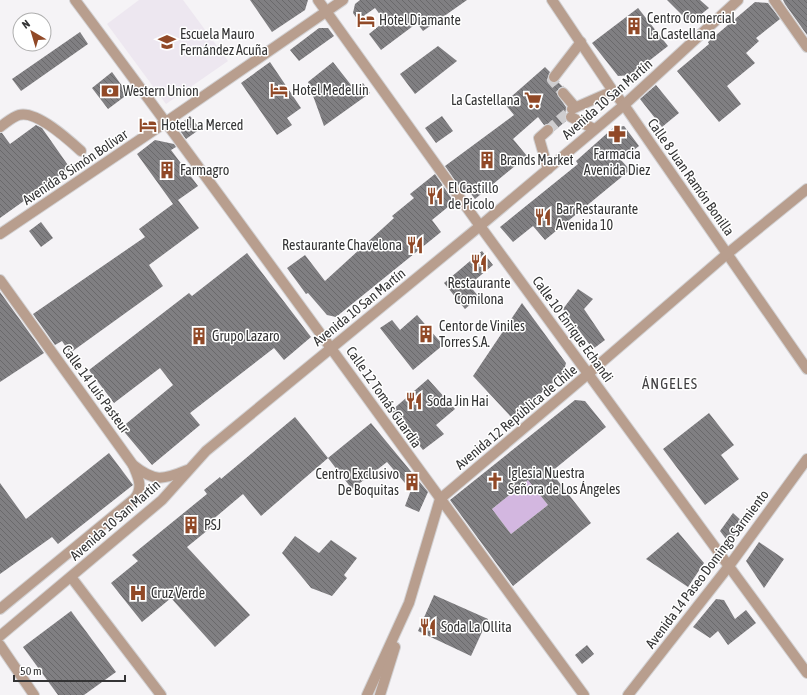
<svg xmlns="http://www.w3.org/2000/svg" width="807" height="695" viewBox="0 0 807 695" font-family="'Asap Condensed',sans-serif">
  <defs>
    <pattern id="building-back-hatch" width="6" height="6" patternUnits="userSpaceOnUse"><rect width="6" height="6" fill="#807f82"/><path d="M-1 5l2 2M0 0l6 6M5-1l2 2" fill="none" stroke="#6a696b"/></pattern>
  </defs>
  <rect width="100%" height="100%" fill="#f5f3f6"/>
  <path fill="#ede7f0" d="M139,0H183L228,61L166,104L107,24Z"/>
  <path fill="#d3b7e0" d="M528,480L548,505L511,534L492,509Z"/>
  <g fill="url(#building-back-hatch)" fill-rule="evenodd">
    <path d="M250,0H308L305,10L272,32Z"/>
    <path d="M360,0H467L423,31L417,23L381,50L369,34L385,21L375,8L358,20L353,13L355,4Z"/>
    <path d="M667,0H700L709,8L690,23Z"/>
    <path d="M783,0H807V35L785,4Z"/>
    <path d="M755,2L768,3L780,19L756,38L759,41L746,53L755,63L727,86L741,104L719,122L677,71L709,44L708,42Z"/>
    <path d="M638,8L668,46L631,75L618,76L592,43Z"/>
    <path d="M319,28H328L334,36L299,61L290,50Z"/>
    <path d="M80,32L88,44L21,91L12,79Z"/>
    <path d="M438,46L457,61L415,94L400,74Z"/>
    <path d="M270,62L301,108L287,118L292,125L277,135L241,83Z"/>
    <path d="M333,62L355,90L363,83L370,93L324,126L308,82Z"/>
    <path d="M545,67L550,72L548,77L550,82L554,83L558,82L563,87L559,88L557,94L566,107L565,117L566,121L554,131L553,125L547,124L544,125L538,117L513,139L527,156L475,199L468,190L464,193L445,166L514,115L504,103Z"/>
    <path d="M112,72L128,94L108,109L92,88Z"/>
    <path d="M656,85L679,113L662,127L640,99Z"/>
    <path d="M190,116L200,129L186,139L181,132L184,121Z"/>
    <path d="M442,116L453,131L436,143L425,128Z"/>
    <path d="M36,125L42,128L70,168L0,218V133H2L10,144Z"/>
    <path d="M624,126L639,146L621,160L630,170L545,240L533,226L513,242L500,227L578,164L576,161L613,128Z"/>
    <path d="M155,140L174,144L176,147L171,150L198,186L178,200L199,228L149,265L163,286L70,353L62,341L55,345L33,314L145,237L139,229L173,204L137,154Z"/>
    <path d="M435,174L454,202L432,220L441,232L336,317L327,315L308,293L306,294L287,268L305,255L325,281L394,218L392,216L414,198L410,194Z"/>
    <path d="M41,222L53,238L41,247L29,231Z"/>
    <path d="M482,251L493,265L469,285L479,297L465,309L444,283Z"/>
    <path d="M247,253L311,337L284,360L274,348L190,413L200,425L152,465L121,428L173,385L160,368L114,403L89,370L189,293L192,296Z"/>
    <path d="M578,289L593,299L584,309L605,340L593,349L563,309Z"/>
    <path d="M0,292L44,353L0,382Z"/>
    <path d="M522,303L566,363L563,374L512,418L473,376Z"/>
    <path d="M417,315L443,345L413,370L380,328L392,320L400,330Z"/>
    <path d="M428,379L455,409L436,425L444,434L423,450L391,411Z"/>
    <path d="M575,400L585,401L606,427L551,472L591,523L513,586L450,500ZM528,480L548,505L511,534L492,509Z"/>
    <path d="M709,413L734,445L721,455L739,479L705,505L663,449Z"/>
    <path d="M295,417L328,458L261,516L243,494L211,521L214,525L187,547L250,615L215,647L171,598L142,622L111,583L138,561L132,555L207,494L204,490L220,477L221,479Z"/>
    <path d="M371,423L428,492L419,512L405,506L411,490L387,462L352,489L328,458Z"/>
    <path d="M109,453L133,485L58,544L52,537L0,574V483L26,519Z"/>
    <path d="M733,513L744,523L729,543L720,531Z"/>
    <path d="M678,532L704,563L688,587L646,559Z"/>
    <path d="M295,536L319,553L331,540L357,558L344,575L347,578L332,596L311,588L282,553Z"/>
    <path d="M759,542L784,559L764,588L746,561Z"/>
    <path d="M434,595L488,619L471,656L418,631Z"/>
    <path d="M716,599L724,600L735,619L746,610L756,623L728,645L718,631L710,638L693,627Z"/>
    <path d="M71,611L116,672L84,695H58L23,647Z"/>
    <path d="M587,645L594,654L582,664L575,655Z"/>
  </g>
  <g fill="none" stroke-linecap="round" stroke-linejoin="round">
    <g stroke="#cecdcf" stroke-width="10" stroke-dasharray="10 5" stroke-linecap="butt">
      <path d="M554,77L552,80L563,93"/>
      <path d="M548,130L572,109"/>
    </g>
    <g stroke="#d2d1d3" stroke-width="12">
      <g id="minor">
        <path d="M75,0C247,230 414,464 584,695"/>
        <path d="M318,0L480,226L807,673"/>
        <path d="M552,0L613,91L624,105L807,369"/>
        <path d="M774,0L807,47"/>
        <path d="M554,77L581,42"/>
        <path d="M563,93L575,107"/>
        <path d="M572,109L613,91"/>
        <path d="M571,117L594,129"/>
        <path d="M0,127C6,123 12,117 19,115C36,110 69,140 81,151"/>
        <path d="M548,169L539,138L548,130"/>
        <path d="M0,234L166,122L343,0"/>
        <path d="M0,280L133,465C154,482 163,480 187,470"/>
        <path d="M71,577L161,695"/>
        <path d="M0,609L134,499C144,488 138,477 133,465"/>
        <path d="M0,636L162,500L206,451L480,226L624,105L738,0"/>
        <path d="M0,645L34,695"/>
        <path d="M367,695L409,603L440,499L588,374L727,254L807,189"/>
        <path d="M380,695L395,647"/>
        <path d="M628,695L729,566L807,459"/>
      </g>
    </g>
    <use href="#minor" stroke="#b89e8e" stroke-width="10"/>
  </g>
  <defs>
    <g id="hotel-bare" transform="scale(1.38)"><path d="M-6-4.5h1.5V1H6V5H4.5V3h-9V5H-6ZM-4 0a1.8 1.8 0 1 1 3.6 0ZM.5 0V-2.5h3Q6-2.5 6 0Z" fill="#914927" stroke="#fff" stroke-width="2.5" paint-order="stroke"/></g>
    <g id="building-bare" transform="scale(1.38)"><path d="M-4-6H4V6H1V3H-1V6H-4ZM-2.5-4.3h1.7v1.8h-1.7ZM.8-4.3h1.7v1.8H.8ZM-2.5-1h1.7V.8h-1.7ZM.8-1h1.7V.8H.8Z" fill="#914927" stroke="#fff" stroke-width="2.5" paint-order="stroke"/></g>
    <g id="school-bare" transform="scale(1.38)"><path d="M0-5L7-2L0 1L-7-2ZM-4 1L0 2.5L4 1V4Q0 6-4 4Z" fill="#914927" stroke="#fff" stroke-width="2.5" paint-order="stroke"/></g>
    <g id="bank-bare" transform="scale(1.38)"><path d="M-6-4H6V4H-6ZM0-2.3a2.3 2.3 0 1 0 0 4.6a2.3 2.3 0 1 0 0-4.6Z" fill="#914927" stroke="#fff" stroke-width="2.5" paint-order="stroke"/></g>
    <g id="supermarket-bare" transform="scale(1.38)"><path d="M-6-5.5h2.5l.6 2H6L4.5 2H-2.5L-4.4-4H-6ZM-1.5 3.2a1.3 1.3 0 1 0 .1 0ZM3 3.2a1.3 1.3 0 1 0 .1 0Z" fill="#914927" stroke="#fff" stroke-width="2.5" paint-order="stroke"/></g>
    <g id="pharmacy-bare" transform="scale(1.38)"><path d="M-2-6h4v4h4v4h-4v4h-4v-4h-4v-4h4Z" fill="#914927" stroke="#fff" stroke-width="2.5" paint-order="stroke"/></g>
    <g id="restaurant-bare" transform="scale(1.38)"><path d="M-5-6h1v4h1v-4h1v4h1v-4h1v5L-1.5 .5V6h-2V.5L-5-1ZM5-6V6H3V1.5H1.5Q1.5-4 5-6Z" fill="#914927" stroke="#fff" stroke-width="2.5" paint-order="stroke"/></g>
    <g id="church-bare" transform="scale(1.38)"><path d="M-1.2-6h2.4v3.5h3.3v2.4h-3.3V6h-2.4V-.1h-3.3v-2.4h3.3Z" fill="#914927" stroke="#fff" stroke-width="2.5" paint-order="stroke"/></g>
    <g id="hospital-bare" transform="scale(1.38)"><path d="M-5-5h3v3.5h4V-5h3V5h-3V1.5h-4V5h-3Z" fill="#914927" stroke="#fff" stroke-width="2.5" paint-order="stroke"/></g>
  </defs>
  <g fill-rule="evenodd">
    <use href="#hotel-bare" x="366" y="20"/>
    <use href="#building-bare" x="634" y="26"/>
    <use href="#school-bare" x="167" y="42"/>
    <use href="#hotel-bare" x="279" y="90"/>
    <use href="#bank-bare" x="110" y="91"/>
    <use href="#supermarket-bare" x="533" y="100"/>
    <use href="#hotel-bare" x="148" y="125"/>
    <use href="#pharmacy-bare" x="617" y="134"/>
    <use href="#building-bare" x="487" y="160"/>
    <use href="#building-bare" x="167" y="170"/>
    <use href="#restaurant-bare" x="435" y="196"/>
    <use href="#restaurant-bare" x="543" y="217"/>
    <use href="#restaurant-bare" x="415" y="245"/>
    <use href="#restaurant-bare" x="479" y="263"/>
    <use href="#building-bare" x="426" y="334"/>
    <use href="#building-bare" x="199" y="336"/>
    <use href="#restaurant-bare" x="414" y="401"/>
    <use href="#church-bare" x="495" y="481"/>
    <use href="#building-bare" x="412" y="482"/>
    <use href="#building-bare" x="191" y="525"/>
    <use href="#hospital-bare" x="138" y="593"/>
    <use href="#restaurant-bare" x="428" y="627"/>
  </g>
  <g text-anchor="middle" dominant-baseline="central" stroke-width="3" stroke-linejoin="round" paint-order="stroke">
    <g font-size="14" fill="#343435" stroke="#fff" text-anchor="start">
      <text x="647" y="18">Centro Comercial<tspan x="647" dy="16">La Castellana</tspan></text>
      <text x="379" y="20">Hotel Diamante</text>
      <text x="180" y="34">Escuela Mauro<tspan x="180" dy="16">Fernández Acuña</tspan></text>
      <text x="292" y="90">Hotel Medellin</text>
      <text x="123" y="91">Western Union</text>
      <text x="520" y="100" text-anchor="end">La Castellana</text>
      <text x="161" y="125">Hotel La Merced</text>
      <text x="617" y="154" text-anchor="middle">Farmacia<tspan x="617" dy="16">Avenida Diez</tspan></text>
      <text x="500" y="160">Brands Market</text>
      <text x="180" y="170">Farmagro</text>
      <text x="448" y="188">El Castillo<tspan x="448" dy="16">de Picolo</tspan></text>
      <text x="556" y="209">Bar Restaurante<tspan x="556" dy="16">Avenida 10</tspan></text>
      <text x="402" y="245" text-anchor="end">Restaurante Chavelona</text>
      <text x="479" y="283" text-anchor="middle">Restaurante<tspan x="479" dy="16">Comilona</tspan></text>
      <text x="439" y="326">Centor de Viniles<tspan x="439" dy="16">Torres S.A.</tspan></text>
      <text x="212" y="336">Grupo Lazaro</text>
      <text x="427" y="401">Soda Jin Hai</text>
      <text x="508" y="473">Iglesia Nuestra<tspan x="508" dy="16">Señora de Los Ángeles</tspan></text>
      <text x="399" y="474" text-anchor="end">Centro Exclusivo<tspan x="399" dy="16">De Boquitas</tspan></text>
      <text x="204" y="525">PSJ</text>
      <text x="151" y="593">Cruz Verde</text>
      <text x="441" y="627">Soda La Ollita</text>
    </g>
    <g font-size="14" fill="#343435" stroke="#fff">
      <text transform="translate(607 99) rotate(-41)">Avenida 10 San Martín</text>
      <text transform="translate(75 167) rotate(-34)">Avenida 8 Simón Bolívar</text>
      <text transform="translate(691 177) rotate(55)">Calle 8 Juan Ramón Bonilla</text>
      <text transform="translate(359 307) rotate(-39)">Avenida 10 San Martín</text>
      <text transform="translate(573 329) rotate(54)">Calle 10 Enrique Echandi</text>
      <text transform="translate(96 389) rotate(54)">Calle 14 Luis Pasteur</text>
      <text transform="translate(384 397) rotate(55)">Calle 12 Tomás Guardia</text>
      <text transform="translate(516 417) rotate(-40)">Avenida 12 República de Chile</text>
      <text transform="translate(115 520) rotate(-41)">Avenida 10 San Martín</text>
      <text transform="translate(707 569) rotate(-53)">Avenida 14 Paseo Domingo Sarmiento</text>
    </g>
    <g font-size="15" letter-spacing="1" fill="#424143" stroke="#fff">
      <text x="670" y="383">ÁNGELES</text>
    </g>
  </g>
  <g transform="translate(32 32) rotate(322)"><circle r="19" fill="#ffffff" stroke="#aeaeae"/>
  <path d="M0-3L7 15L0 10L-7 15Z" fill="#914927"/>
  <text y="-6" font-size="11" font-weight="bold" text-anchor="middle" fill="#343435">N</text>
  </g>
  <path d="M14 675v6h111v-6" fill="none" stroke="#343435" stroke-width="2"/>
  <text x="20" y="675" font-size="12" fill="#343435" stroke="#ffffff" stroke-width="3" paint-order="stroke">50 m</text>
</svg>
